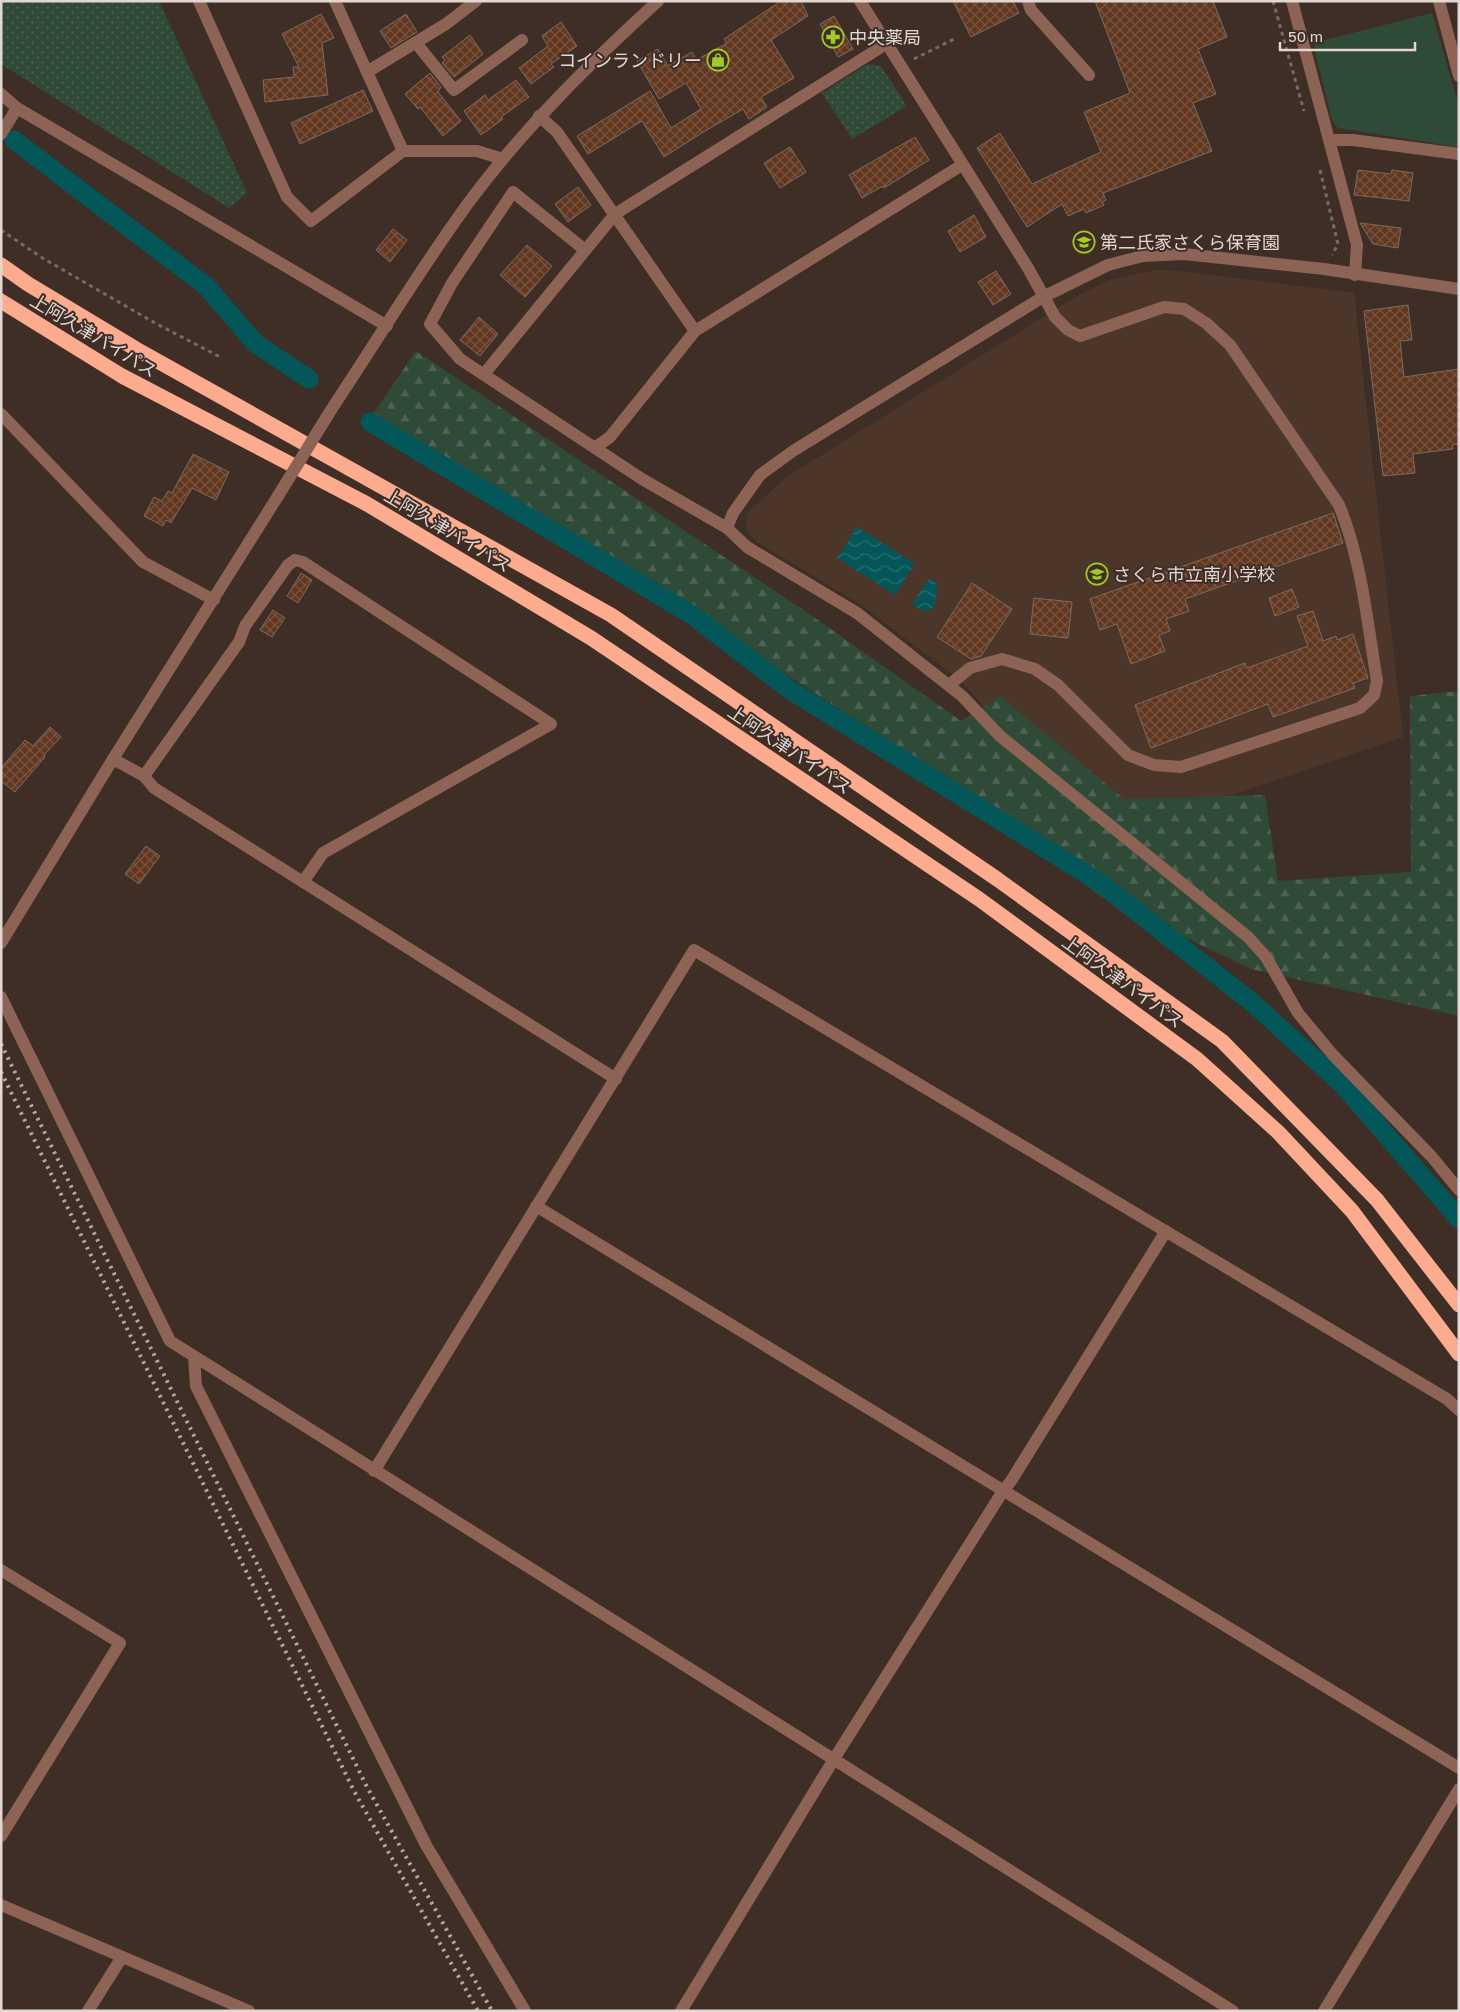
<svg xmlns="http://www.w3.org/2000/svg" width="1460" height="2012" viewBox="0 0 1460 2012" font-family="'Golos Text','Noto Sans JP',sans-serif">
  <defs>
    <pattern id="grass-dots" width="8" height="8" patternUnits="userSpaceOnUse" patternTransform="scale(1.25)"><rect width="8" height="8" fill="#304a38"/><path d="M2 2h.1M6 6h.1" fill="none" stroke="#4e6354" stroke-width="1.8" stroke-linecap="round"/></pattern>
    <pattern id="forest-firs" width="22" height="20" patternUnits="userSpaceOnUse" patternTransform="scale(1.25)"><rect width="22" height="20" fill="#304a38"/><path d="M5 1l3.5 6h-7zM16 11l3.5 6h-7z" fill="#4e6354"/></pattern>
    <pattern id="water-waves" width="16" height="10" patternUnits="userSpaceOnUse" patternTransform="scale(1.25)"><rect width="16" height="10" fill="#045759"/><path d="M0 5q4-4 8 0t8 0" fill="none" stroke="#286e70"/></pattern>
    <pattern id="building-cross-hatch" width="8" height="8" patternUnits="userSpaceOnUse" patternTransform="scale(1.25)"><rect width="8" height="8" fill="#613720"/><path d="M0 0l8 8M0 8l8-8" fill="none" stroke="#775340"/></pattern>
  </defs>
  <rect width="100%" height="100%" fill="#3e2e26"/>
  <path fill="#4c362a" d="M1155,270L1180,271L1354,293L1403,737L1131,829L1009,735L959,679L861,605L758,542L747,532L745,515L785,478L1072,299L1110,280Z"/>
  <g fill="url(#grass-dots)">
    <path d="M1,1H159L247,193L229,208L1,64Z"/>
    <path d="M868,64L881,66L907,106L852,139L822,93Z"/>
  </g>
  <path fill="url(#forest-firs)" d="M416,351L808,613L961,721L1000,696L1124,799L1265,795L1278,881L1411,872L1410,696L1459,691V1016L1251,969L1101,897L991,808L563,529L373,414Z"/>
  <path fill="#304a38" d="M1432,13L1459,106V144L1457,147L1338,128L1332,121L1313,43Z"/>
  <g fill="url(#water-waves)">
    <path d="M857,527L915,564L895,595L837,558Z"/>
    <path d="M930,579L937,584C937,590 936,598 935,605L930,610L926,611L913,606V603L928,580Z"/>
  </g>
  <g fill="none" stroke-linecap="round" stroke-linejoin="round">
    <g stroke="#045759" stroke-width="19">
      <path d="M14,140L207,287L256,344L309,379"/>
      <path d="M370,422L692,615L790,690L1099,882L1254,1004L1343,1085L1459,1219"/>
    </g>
  </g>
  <g fill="url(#building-cross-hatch)" stroke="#7c6a60">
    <path d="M781,1H801L808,16L771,40L794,78L761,97L767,107L749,119L743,109L705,131L664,157L642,121L588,154L577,136L650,91L671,128L701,109L686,83L659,99L637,61L658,49L668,66L692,52L696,60L727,43L724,39Z"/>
    <path d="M953,1H1013L1019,13L971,37Z"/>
    <path d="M1095,1H1213L1227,37L1198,49L1216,94L1193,103L1212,151L1103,193L1106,200L1102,202L1104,205L1086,213L1084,209L1068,216L1062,204L1027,227L977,148L1000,133L1032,184L1101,152L1084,112L1130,93Z"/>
    <path d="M321,14L334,38L322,43L328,95L265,102L263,80L294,77L293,67H299L282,34Z"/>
    <path d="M406,14L417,32L391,48L380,31Z"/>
    <path d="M834,16L853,49L838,57L820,24Z"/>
    <path d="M561,22L577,46L551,64L554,67L531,84L519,68L548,46L542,36Z"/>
    <path d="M470,35L483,54L454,77L442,63L445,60L442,57Z"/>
    <path d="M430,73L441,87L438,92L461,121L443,136L420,107L418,109L405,94Z"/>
    <path d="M516,80L529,97L501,117L503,119L481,135L464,111L485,95L488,100Z"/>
    <path d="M363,90L373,111L300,144L291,123Z"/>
    <path d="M915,137L929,160L884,188L883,186L862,198L849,175Z"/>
    <path d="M790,147L806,172L780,188L764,163Z"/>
    <path d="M1358,170L1391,174L1392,170L1413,173L1409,201L1354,195Z"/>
    <path d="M578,187L591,205L568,222L555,204Z"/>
    <path d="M974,215L986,237L960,252L948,231Z"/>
    <path d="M1360,223L1401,228L1398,248L1373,244Z"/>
    <path d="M393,229L407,240L390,262L376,250Z"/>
    <path d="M527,245L552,266L525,297L500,275Z"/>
    <path d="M996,271L1011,294L993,305L978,282Z"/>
    <path d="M1408,305L1412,340L1400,341L1404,377L1459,369V444L1452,445L1453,449L1413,454L1415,473L1383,476L1364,311Z"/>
    <path d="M479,317L498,334L480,356L460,340Z"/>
    <path d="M193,454L229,472L216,500L192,488L171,523L166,520L163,526L144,516L154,497L162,501L168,491L172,493Z"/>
    <path d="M1333,513L1343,543L1185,599L1189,611L1166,619L1170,631L1159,635L1165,651L1131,664L1117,624L1100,630L1090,599Z"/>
    <path d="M301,573L312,580L298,603L287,596Z"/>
    <path d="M972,583L1012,609L981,656L971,659L937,637Z"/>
    <path d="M1292,589L1299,607L1275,616L1269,598Z"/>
    <path d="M1034,598L1072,602L1068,638L1030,634Z"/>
    <path d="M273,610L285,618L272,637L260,630Z"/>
    <path d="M1313,611L1323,641L1336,636L1337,640L1353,634L1368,678L1353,683L1355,688L1273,717L1268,704L1151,748L1135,705L1245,663L1247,668L1308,646L1297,616Z"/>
    <path d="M50,727L61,737L44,755L45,757L15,792L1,781V768L25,740L33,746Z"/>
    <path d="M146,846L160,856L139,884L125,874Z"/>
  </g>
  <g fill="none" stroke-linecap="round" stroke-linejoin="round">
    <g stroke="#786a63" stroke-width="3" stroke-dasharray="4 4" stroke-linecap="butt">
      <path d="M1273,1L1304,111"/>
      <path d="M914,59L954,39"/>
      <path d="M1320,170L1338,244L1332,255"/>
      <path d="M1,230L44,259L155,323L222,358"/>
    </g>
    <g stroke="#8c6355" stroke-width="12">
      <path d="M199,1L287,197L311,221L403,151H477L503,159"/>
      <path d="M335,1L367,72L446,24L476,1"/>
      <path d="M860,1L1028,268L1055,317L1068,330L1080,336L1164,307L1184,309L1206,323L1230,345L1339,505C1362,561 1367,621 1377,681L1374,695L1360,708L1181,767L1154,765L1128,755L1058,685L1035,669L1002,659L970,668L949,685"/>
      <path d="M1028,1L1031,10L1089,75"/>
      <path d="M1292,1L1357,245L1355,275"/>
      <path d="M1439,1L1459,76"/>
      <path d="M416,43L454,90L522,40"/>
      <path d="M367,72L403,151"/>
      <path d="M1,94L17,108L387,326"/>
      <path d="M539,116L557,132L695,331"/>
      <path d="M1,134L17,108"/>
      <path d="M1329,140H1353L1459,154"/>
      <path d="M585,250L513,192L452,283L430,324L460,359L642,479L727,528"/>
      <path d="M1459,289L1324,269L1184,254L1143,256L1108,265L1043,297L793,451L760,475L733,513L727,528L747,547L857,613L962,696L1000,736L1248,937L1266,957L1298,1013L1333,1055L1432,1157L1459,1190"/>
      <path d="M484,374L615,214L886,44"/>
      <path d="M331,410C377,341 420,269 469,202C524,128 590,63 658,1"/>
      <path d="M1,414L143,562L214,600"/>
      <path d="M596,447L610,437L695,331L962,165"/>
      <path d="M113,759L144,776L154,788L616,1079"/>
      <path d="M144,776L239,642L245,626L288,565L295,560L303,562L551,724L323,853L303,882"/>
      <path d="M1,943L113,759L278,496"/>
      <path d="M1,997L170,1341L1233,2011"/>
      <path d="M536,1206L1459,1768"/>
      <path d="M194,1357L196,1386L426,1845L525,2011"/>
      <path d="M374,1471L694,950L1447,1399L1459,1410"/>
      <path d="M1,1570L120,1643L1,1836"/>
      <path d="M1,1905L249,2011"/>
      <path d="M88,2011L122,1957"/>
      <path d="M681,2011L834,1759L1003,1491L1011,1481L1166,1231"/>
      <path d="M1324,2011L1459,1789"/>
    </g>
    <g stroke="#fcab8e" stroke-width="15">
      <path d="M1,265L28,284L136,349L611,615L997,879L1222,1041L1377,1200L1459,1305"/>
      <path d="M1,301L122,376L367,504L591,638L979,899L1197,1059L1278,1132L1352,1211L1459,1354"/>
    </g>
    <g stroke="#b4a7a2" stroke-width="4" stroke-dasharray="2.5 5" stroke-linecap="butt">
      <path d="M1,1044L367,1787L492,2011"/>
      <path d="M1,1072L354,1791L478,2011"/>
    </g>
    <path stroke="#8c6355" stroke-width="12" d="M278,496L331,410"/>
  </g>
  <defs>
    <g id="pharmacy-ring" transform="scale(1.125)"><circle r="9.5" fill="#3e2e26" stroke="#a4c824" stroke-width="1.5"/><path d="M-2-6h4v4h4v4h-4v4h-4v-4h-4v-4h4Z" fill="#a4c824"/></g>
    <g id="shop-ring" transform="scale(1.125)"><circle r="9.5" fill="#3e2e26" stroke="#a4c824" stroke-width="1.5"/><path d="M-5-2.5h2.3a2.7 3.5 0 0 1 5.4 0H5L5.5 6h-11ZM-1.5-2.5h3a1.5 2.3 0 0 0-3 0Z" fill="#a4c824"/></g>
    <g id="school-ring" transform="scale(1.125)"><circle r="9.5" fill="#3e2e26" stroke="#a4c824" stroke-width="1.5"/><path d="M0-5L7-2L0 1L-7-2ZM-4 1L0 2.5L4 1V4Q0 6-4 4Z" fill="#a4c824"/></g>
  </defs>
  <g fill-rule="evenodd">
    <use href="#pharmacy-ring" x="833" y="37"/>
    <use href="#shop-ring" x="718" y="60"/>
    <use href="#school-ring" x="1084" y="242"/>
    <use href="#school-ring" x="1097" y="574"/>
  </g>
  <g text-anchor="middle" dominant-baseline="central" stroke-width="4" stroke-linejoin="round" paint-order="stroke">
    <g font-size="18" fill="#e2d7d2" stroke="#3e2e26" text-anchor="start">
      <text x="849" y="37">中央薬局</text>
      <text x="702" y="60" text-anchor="end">コインランドリー</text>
      <text x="1100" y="242">第二氏家さくら保育園</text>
      <text x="1113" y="574">さくら市立南小学校</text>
    </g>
    <g font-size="18" fill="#e2d7d2" stroke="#3e2e26">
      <text transform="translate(94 335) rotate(31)">上阿久津バイパス</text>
      <text transform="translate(448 530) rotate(31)">上阿久津バイパス</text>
      <text transform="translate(790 749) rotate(34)">上阿久津バイパス</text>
      <text transform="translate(1123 981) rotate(36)">上阿久津バイパス</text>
    </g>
  </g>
  <rect width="1460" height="2012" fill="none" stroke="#e2d7d2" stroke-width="5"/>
  <path d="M1280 42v8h135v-8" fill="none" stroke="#e2d7d2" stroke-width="2.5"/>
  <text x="1288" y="42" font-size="15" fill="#e2d7d2" stroke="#3e2e26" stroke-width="4" paint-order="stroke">50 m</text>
</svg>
